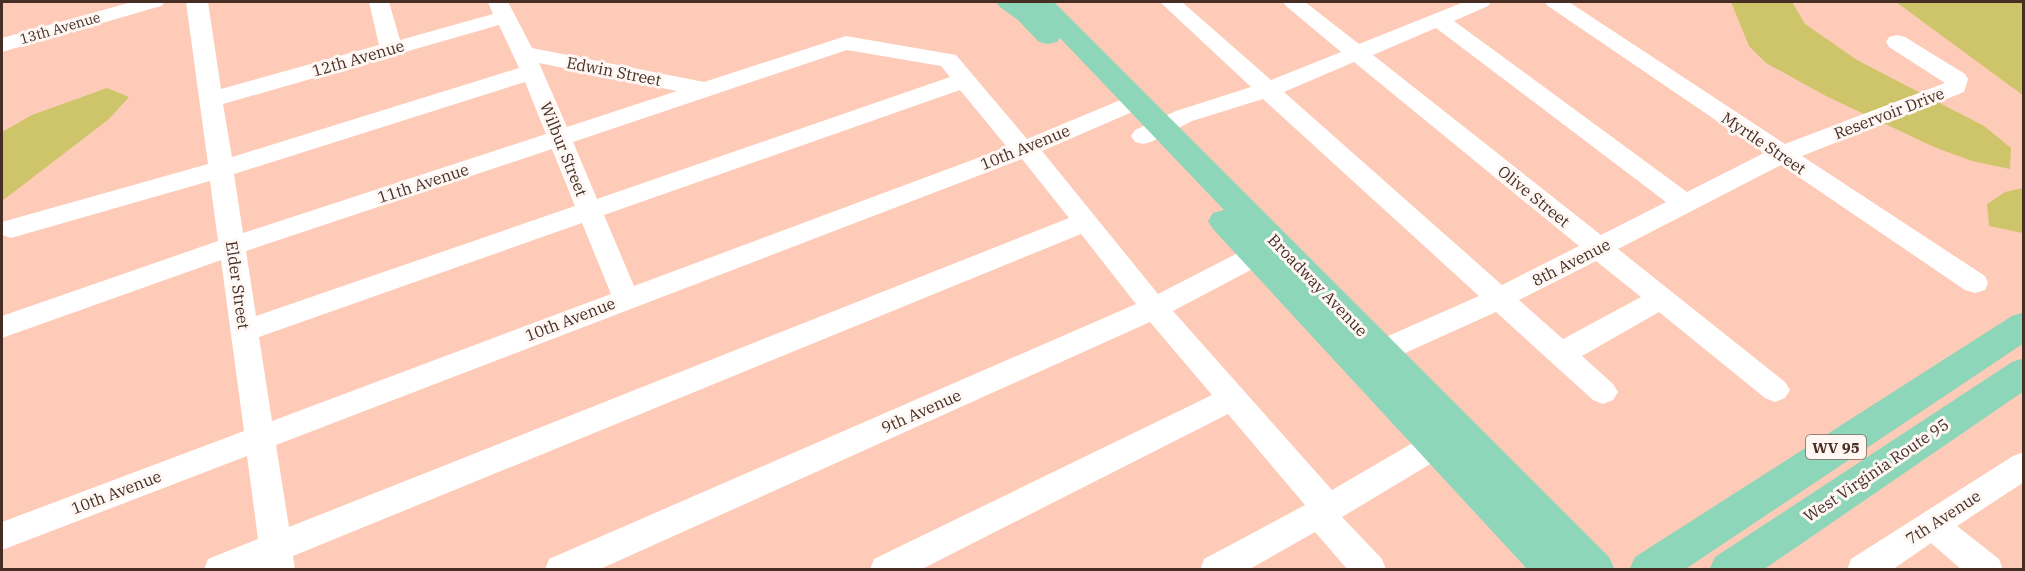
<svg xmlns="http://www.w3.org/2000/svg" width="2025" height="571" viewBox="0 0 2025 571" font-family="'IBM Plex Serif',serif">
  <rect width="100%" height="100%" fill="#fdcbb7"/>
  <g fill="#cec56a">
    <path d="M1731,2H1792L1805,24L1857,60L1984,126L2011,148L2010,169L1972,161L1934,147L1826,96L1766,63L1749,46Z"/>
    <path d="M1896,2H2023V95L2013,88Z"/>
    <path d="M107,88L129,97L109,119L2,201V132L32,115Z"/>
    <path d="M2023,188V233L1989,226L1987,204L2005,192Z"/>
  </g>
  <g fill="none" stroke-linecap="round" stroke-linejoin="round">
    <g fill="#fff" fill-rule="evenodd">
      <path d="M132,2H165L161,6L2,52V38Z"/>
      <path d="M186,2H208L221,89L379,45L369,2H389L400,40L493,14L488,2H508L532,48L704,82L846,36L956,55L1027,139L1130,96L1138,93L1146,96L1150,101L1146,106L1042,151L1158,294L1265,239L1274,236L1283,239L1287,246L1283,253L1173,311L1332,490L1440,427L1451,423L1462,427L1466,436L1462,445L1342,517L1382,559L1386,570H1348L1315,532L1248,570H1200L1204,559L1305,505L1228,414L920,570H870L874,559L1212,395L1150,322L598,570H545L549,559L1136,304L1081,234L293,556L295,570H204L208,559L258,539L247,456L2,550V522L244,431L221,260L2,338V316L218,241L210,181L11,238L2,235V222L208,164ZM499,25L519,68L232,157L223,104ZM847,50L941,66L950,77L597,199L573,142ZM539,63L677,91L567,127ZM525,82L546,134L243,233L234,174ZM960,90L1007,147L634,286L604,215ZM552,149L575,206L256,316L246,251ZM1022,159L1069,218L289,527L276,445ZM582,223L611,294L272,421L259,337Z"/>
      <path d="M1160,2H1182L1271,80L1341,52L1286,6L1283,2H1305L1359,44L1464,2H1491L1488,6L1454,21L1687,192L1764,153L1548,6L1545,2H1569L1785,144L1945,83L1889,47L1886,42L1889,37L1897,35L1905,37L1965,74L1968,79L1964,92L1802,156L1985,276L1988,283L1985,290L1975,293L1965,290L1781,165L1618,249L1785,382L1790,390L1785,398L1775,402L1765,398L1659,312L1582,356L1613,384L1618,392L1613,400L1603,404L1593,400L1496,312L1374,367L1364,370L1354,367L1350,359L1354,351L1479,296L1263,99L1192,121L1151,142L1143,144L1135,142L1131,136L1135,130L1176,111L1251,87ZM1436,28L1666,202L1601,235L1373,55ZM1354,62L1579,246L1502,285L1284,92ZM1596,261L1641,297L1563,339L1519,300Z"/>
      <path d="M2024,452V482L1957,526L1999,559L2003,570H1962L1931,543L1892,570H1847L1851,559L2013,456Z"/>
    </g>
    <g fill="#8dd6b9" fill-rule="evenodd">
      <path d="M996,2H1054L1609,557L1615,570H1528L1213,229L1208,221L1213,213L1224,210L1060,38L1057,42L1048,44L1039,42L1018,20L1000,7Z"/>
      <path d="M2024,312V343L1684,570H1629L1635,557L2012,316Z"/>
      <path d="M2024,358V391L1763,570H1709L1715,557L2012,362Z"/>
    </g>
  </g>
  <g text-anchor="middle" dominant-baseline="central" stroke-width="6" stroke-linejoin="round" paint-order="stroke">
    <g font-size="14" fill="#462e24" stroke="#fef7f4">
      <text transform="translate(60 28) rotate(-16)">13th Avenue</text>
    </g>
    <rect fill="#fef7f4" stroke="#7d6a62" stroke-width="1.5" x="1806" y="435" width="60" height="24" rx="4.5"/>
    <g font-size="15" font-weight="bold" fill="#462e24">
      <text x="1836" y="447">WV 95</text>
    </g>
    <g font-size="16" fill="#462e24" stroke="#fef7f4">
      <text transform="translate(358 58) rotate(-16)">12th Avenue</text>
      <text transform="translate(614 71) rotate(11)">Edwin Street</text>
      <text transform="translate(1889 113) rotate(-21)">Reservoir Drive</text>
      <text transform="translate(1764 143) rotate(34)">Myrtle Street</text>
      <text transform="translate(1025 147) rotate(-22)">10th Avenue</text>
      <text transform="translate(564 149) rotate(68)">Wilbur Street</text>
      <text transform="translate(423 183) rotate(-18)">11th Avenue</text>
      <text transform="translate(1534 196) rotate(39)">Olive Street</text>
      <text transform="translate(1571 262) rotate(-27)">8th Avenue</text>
      <text transform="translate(238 285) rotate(82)">Elder Street</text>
      <text transform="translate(1318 285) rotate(46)">Broadway Avenue</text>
      <text transform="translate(570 319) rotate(-21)">10th Avenue</text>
      <text transform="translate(921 411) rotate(-24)">9th Avenue</text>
      <text transform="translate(1876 470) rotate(-34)">West Virginia Route 95</text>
      <text transform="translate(116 492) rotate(-21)">10th Avenue</text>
      <text transform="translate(1943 517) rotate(-33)">7th Avenue</text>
    </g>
  </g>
  <rect width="2025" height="571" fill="none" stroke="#462e24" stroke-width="6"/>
</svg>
